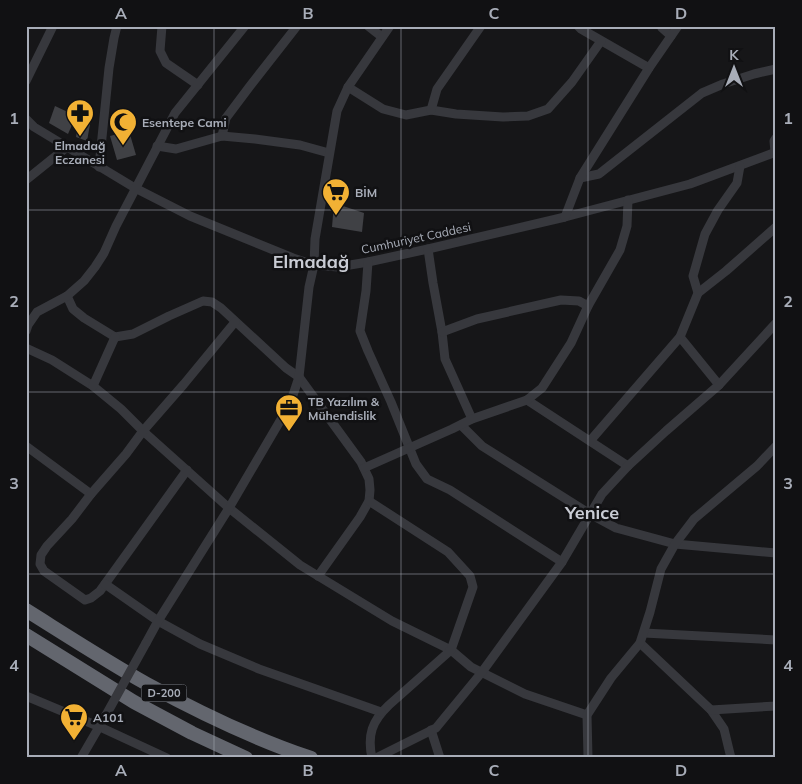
<svg xmlns="http://www.w3.org/2000/svg" width="802" height="784" viewBox="0 0 802 784" font-family="Mulish,sans-serif">
  <rect width="100%" height="100%" fill="#161618"/>
  <g fill="#404145">
    <path d="M55,106L72,114V125L68,134L49,123Z"/>
    <path d="M81,107L93,108L87,141L76,137Z"/>
    <path d="M129,131L136,155L117,160L110,136Z"/>
    <path d="M334,203L364,213L362,232L332,227Z"/>
  </g>
  <g fill="none" stroke-linecap="round" stroke-linejoin="round">
    <g stroke="#37383d" stroke-width="9">
      <path d="M162,26L160,51L166,63L198,85"/>
      <path d="M368,26L382,37"/>
      <path d="M578,26L581,29L649,68"/>
      <path d="M661,26L662,28L671,36"/>
      <path d="M26,81L53,26"/>
      <path d="M348,87L383,109L406,115L431,110L456,114L503,117L528,116L548,109L572,82L601,41"/>
      <path d="M431,110L437,89L481,26"/>
      <path d="M26,119L34,127L135,188L190,216L293,258L314,265L338,267L368,262L428,249L565,217L690,184L776,152"/>
      <path d="M222,136L226,118L250,86L297,26"/>
      <path d="M157,146L176,149L222,136L255,139L300,145L329,153"/>
      <path d="M775,152L774,141L776,138"/>
      <path d="M99,167L109,68L114,38L117,26"/>
      <path d="M580,178L599,174L702,93L723,84L754,74L776,69"/>
      <path d="M26,180L67,147"/>
      <path d="M565,217L580,178L649,68L678,26"/>
      <path d="M428,249L433,283L442,332L445,359L472,419"/>
      <path d="M368,262L366,291L360,331L368,351L391,402L416,464L427,479L450,490L562,562"/>
      <path d="M698,293L726,271L776,227"/>
      <path d="M67,296L73,309L84,318L115,337L133,334L169,316L203,301L212,302L221,308L286,368L299,377L361,462L369,479L370,490L369,501L360,517L318,576"/>
      <path d="M26,331L28,325L37,312L67,296L84,281L95,267L104,253L116,226L175,113L245,26"/>
      <path d="M442,332L477,319L561,300L579,301L588,306"/>
      <path d="M680,337L719,385"/>
      <path d="M26,348L52,360L93,386L121,409L143,431L229,508L300,565L392,621L451,650L471,667L525,694L587,715"/>
      <path d="M93,386L115,337"/>
      <path d="M527,400L628,466"/>
      <path d="M461,425L482,446L590,514L616,528L675,544L776,553"/>
      <path d="M590,441L680,337L698,293L693,276L705,234L718,210L737,183L740,166"/>
      <path d="M26,446L91,494"/>
      <path d="M364,468L452,429L472,419L527,400L542,388L571,343L588,306L620,250L627,226L628,200"/>
      <path d="M187,470L100,591L91,598L85,600L44,571L40,564L41,555L47,546L72,519L91,494L126,454L143,431L184,384L235,322"/>
      <path d="M369,501L448,552L470,576L473,587L451,650L389,705C372,721 367,735 372,758"/>
      <path d="M105,584L158,621L200,644L259,669L381,712"/>
      <path d="M644,633L776,640"/>
      <path d="M146,643L158,621L229,508L290,404L299,377L309,287L314,265L315,239L337,111L348,87L390,26"/>
      <path d="M640,643L711,710L724,729L731,758"/>
      <path d="M26,696L100,727L167,758"/>
      <path d="M711,710L776,706"/>
      <path d="M431,730L440,758"/>
      <path d="M81,758L106,715"/>
      <path d="M376,758L436,728L482,672L562,562L602,494L628,466L666,431L719,385L776,323"/>
      <path d="M588,758L587,715L611,678L640,643L650,612L661,569L675,544L694,519L757,466L776,446"/>
    </g>
    <g stroke="#63666e" stroke-width="14">
      <path d="M26,610C66,635 106,661 147,684C200,713 254,739 311,758"/>
      <path d="M26,635L134,702L192,733L246,758"/>
    </g>
    <path stroke="#37383d" stroke-width="9" d="M106,715L146,643"/>
  </g>
  <path fill="none" stroke="#a8adb8" stroke-width="1" stroke-opacity="0.55" d="M214,26V758M401,26V758M588,26V758M26,210H776M26,392H776M26,574H776"/>
  <defs>
    <g id="pharmacy-pin" transform="scale(1.4375)"><path d="M0 17L-7.5 6A9.5 9.5 0 1 1 7.5 6Z" fill="#f2b134" stroke="#111113"/><path d="M-2-6h4v4h4v4h-4v4h-4v-4h-4v-4h4Z" fill="#111"/></g>
    <g id="mosque-pin" transform="scale(1.4375)"><path d="M0 17L-7.5 6A9.5 9.5 0 1 1 7.5 6Z" fill="#f2b134" stroke="#111113"/><path d="M3.5-4.9A6 6 0 1 0 3.5 4.9A5 5 0 1 1 3.5-4.9Z" fill="#111"/></g>
    <g id="supermarket-pin" transform="scale(1.4375)"><path d="M0 17L-7.5 6A9.5 9.5 0 1 1 7.5 6Z" fill="#f2b134" stroke="#111113"/><path d="M-6-5.5h2.5l.6 2H6L4.5 2H-2.5L-4.4-4H-6ZM-1.5 3.2a1.3 1.3 0 1 0 .1 0ZM3 3.2a1.3 1.3 0 1 0 .1 0Z" fill="#111"/></g>
    <g id="office-pin" transform="scale(1.4375)"><path d="M0 17L-7.5 6A9.5 9.5 0 1 1 7.5 6Z" fill="#f2b134" stroke="#111113"/><path d="M-6-3h4V-5.5h4V-3h4V5H-6ZM-1-4.5V-3h2v-1.5ZM-6 0V1H6V0Z" fill="#111"/></g>
  </defs>
  <g fill-rule="evenodd">
    <use href="#pharmacy-pin" x="80" y="113"/>
    <use href="#mosque-pin" x="123" y="122"/>
    <use href="#supermarket-pin" x="336" y="192"/>
    <use href="#office-pin" x="289" y="408"/>
    <use href="#supermarket-pin" x="74" y="717"/>
  </g>
  <g text-anchor="middle" dominant-baseline="central" stroke-width="5" stroke-linejoin="round" paint-order="stroke">
    <rect fill="#111113" stroke="#7b7e86" stroke-width="1" x="141.5" y="684.5" width="45" height="17" rx="4"/>
    <g font-size="11" font-weight="bold" fill="#a8adb8">
      <text x="164" y="693">D-200</text>
    </g>
    <g font-size="12" font-weight="bold" fill="#a8adb8" stroke="#111113" text-anchor="start">
      <text x="142" y="122">Esentepe Cami</text>
      <text x="80" y="145" text-anchor="middle">Elmadağ<tspan x="80" dy="14">Eczanesi</tspan></text>
      <text x="355" y="192">BİM</text>
      <text x="308" y="401">TB Yazılım &amp;<tspan x="308" dy="14">Mühendislik</tspan></text>
      <text x="93" y="717">A101</text>
    </g>
    <g font-size="12" fill="#a8adb8" stroke="#111113">
      <text transform="translate(416 238) rotate(-12)">Cumhuriyet Caddesi</text>
    </g>
    <g font-size="18" font-weight="bold" fill="#c9ccd4" stroke="#111113">
      <text x="311" y="261">Elmadağ</text>
      <text x="592" y="512">Yenice</text>
    </g>
  </g>
  <rect width="802" height="784" fill="none" stroke="#111113" stroke-width="55"/>
  <g transform="translate(734 68)" stroke="#111113" stroke-width="4" paint-order="stroke">
  <path d="M0-4L9 19L0 12L-9 19Z" fill="#a8adb8"/>
  <text y="-8" font-size="14" font-weight="bold" text-anchor="middle" fill="#a8adb8">K</text>
  </g>
  <rect x="28" y="28" width="746" height="728" fill="none" stroke="#a8adb8" stroke-width="2"/>
  <g font-size="16" text-anchor="middle" font-weight="bold" fill="#a8adb8">
    <text x="121" y="19">A</text>
    <text x="308" y="19">B</text>
    <text x="494" y="19">C</text>
    <text x="681" y="19">D</text>
    <text x="14" y="124">1</text>
    <text x="788" y="124">1</text>
    <text x="14" y="307">2</text>
    <text x="788" y="307">2</text>
    <text x="14" y="489">3</text>
    <text x="788" y="489">3</text>
    <text x="14" y="671">4</text>
    <text x="788" y="671">4</text>
    <text x="121" y="776">A</text>
    <text x="308" y="776">B</text>
    <text x="494" y="776">C</text>
    <text x="681" y="776">D</text>
  </g>
</svg>
